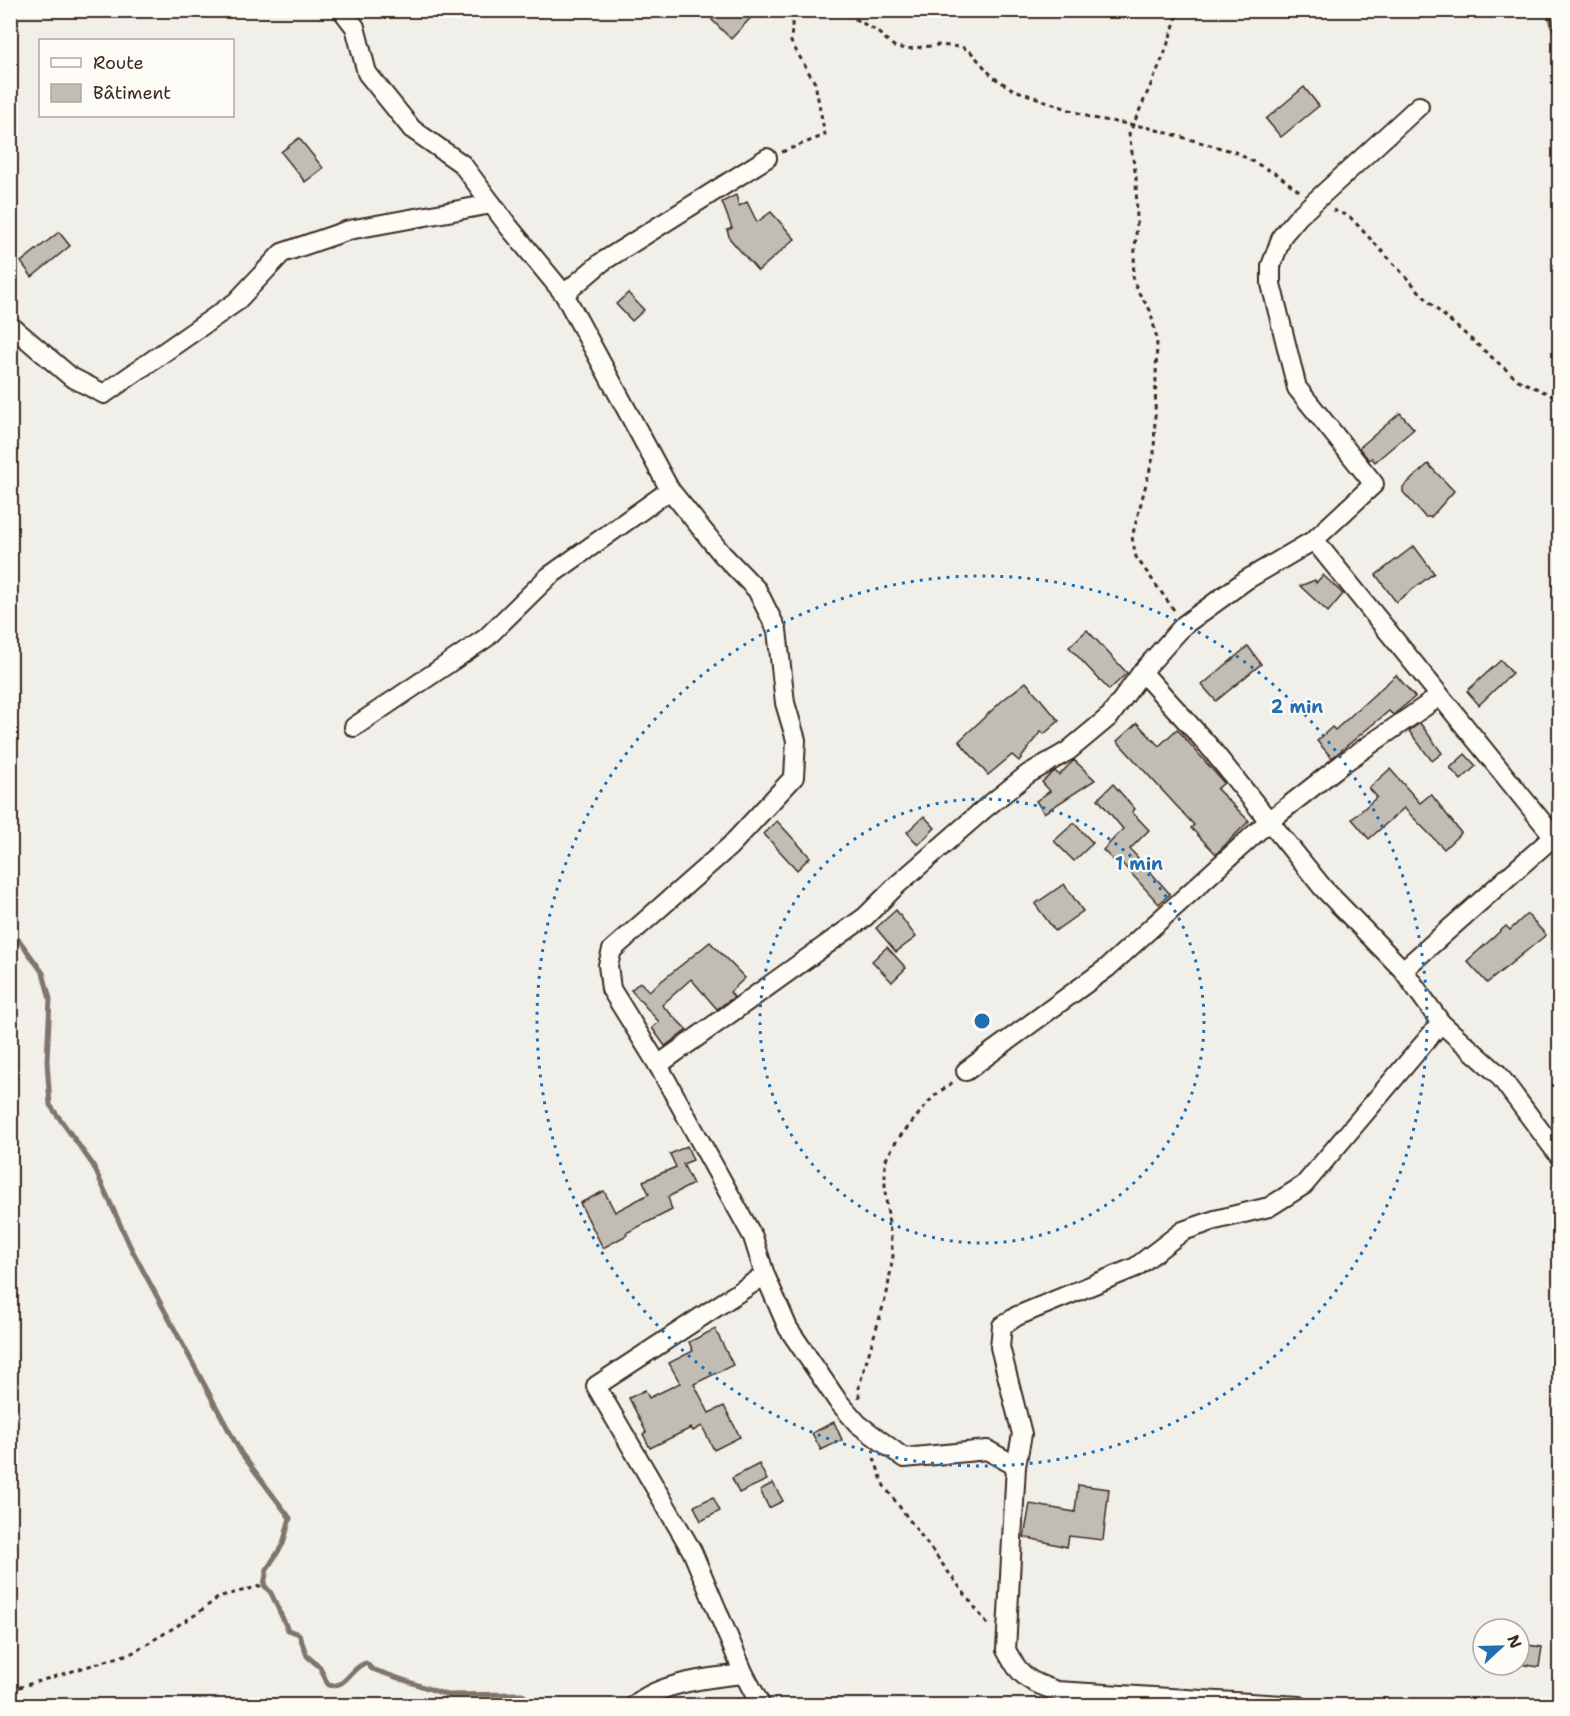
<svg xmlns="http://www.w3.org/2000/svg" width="1570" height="1716" viewBox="0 0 1570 1716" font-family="'Shantell Sans',sans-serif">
  <rect width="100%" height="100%" fill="#f1efea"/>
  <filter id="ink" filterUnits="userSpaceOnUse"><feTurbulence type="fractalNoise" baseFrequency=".0167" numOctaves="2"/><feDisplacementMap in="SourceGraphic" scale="12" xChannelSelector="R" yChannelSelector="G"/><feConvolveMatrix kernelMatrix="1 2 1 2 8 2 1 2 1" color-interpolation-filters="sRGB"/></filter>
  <g filter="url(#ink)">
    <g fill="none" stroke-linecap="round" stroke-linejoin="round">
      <g stroke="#80746b" stroke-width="5">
        <path d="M1549,10L1553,27L1560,35"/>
        <path d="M10,936L19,940L43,973L50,999L47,1061L50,1105L93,1165L131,1248L241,1453L290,1518L283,1544L267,1569L264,1585L271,1593L288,1630L299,1634L307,1656L320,1667L328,1685C347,1689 350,1667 366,1663L372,1669L447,1695L522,1694L534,1706"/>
      </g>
    </g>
    <g fill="#c1bcb4" stroke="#3b2a1e" stroke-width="1.5">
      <path d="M721,10H758L731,39L712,20Z"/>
      <path d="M1304,87L1319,106L1281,137L1266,119Z"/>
      <path d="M299,138L323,168L305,182L281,152Z"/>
      <path d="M736,195L739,206L747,202L757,222L771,212L795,239L758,271L730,239L727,230L732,228L722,202Z"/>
      <path d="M59,232L70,246L32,277L21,262Z"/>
      <path d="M628,293L644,310L632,321L616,304Z"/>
      <path d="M1400,413L1414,429L1375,462L1372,458L1369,460L1359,448Z"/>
      <path d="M1428,464L1454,491L1431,517H1425L1403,492V487Z"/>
      <path d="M1414,546L1434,573L1396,602L1376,575Z"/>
      <path d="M1323,575L1343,594L1328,612L1300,586L1315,580L1316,583Z"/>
      <path d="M1087,630L1127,673L1109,690L1069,647Z"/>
      <path d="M1248,646L1261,664L1216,701L1202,685Z"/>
      <path d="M1501,660L1512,673L1479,705L1467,691Z"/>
      <path d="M1396,675L1415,697L1393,715L1389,711L1332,758L1317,741L1332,727L1335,730Z"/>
      <path d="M1026,682L1059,721L1044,734L1041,731L1019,761L1012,755L988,775L959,741L1003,700Z"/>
      <path d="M1137,723L1159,746L1177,729L1224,783L1217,789L1249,821L1216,854L1191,828L1194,825L1117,741Z"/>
      <path d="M1420,723L1442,753L1432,761L1409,731Z"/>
      <path d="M1465,754L1476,766L1461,780L1450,768Z"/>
      <path d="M1074,760L1095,780L1044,813L1036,801L1050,791L1042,782L1055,771L1059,775Z"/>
      <path d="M1390,769L1420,803L1431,794L1461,833L1444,849L1404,808L1369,839L1352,819L1377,797L1369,788Z"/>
      <path d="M1113,784L1135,809L1132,812L1149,830L1130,849L1170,894L1159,904L1119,860L1116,863L1103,850L1123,829L1098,799Z"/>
      <path d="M924,816L935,828L918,845L907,832Z"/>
      <path d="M777,821L810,857L797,870L764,834Z"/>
      <path d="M1074,823L1093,843L1074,861L1054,841Z"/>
      <path d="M1064,884L1083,911L1055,931L1035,904Z"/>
      <path d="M896,910L916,937L896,952L876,928Z"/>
      <path d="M1527,914L1546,935L1487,983L1467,961L1506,926L1510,930Z"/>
      <path d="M710,942L745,978L730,992L734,997L717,1009L691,979L662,1005L687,1030L665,1046L652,1028L659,1022L631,990L640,982L649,991Z"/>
      <path d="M887,947L906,968L892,982L872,961Z"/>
      <path d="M687,1146L693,1160L683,1164L693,1184L668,1197L672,1210L626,1233L627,1235L603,1248L580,1203L604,1191L615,1212L649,1194L643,1181L676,1167L670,1154Z"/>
      <path d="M715,1329L733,1365L694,1384L709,1413L724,1406L740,1437L714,1450L702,1426L693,1431L691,1428L650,1448L643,1434L646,1432L629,1398L645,1390L649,1398L680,1383L669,1363L693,1351L689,1342Z"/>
      <path d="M834,1422L842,1440L821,1450L812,1433Z"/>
      <path d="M759,1464L767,1480L739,1493L732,1478Z"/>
      <path d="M773,1483L783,1501L769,1508L760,1490Z"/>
      <path d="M1078,1485L1109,1489L1103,1540L1069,1536L1067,1547L1024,1537L1030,1504L1075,1512Z"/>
      <path d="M713,1497L720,1511L701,1521L694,1506Z"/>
      <path d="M1519,1644L1542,1647L1539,1667L1519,1664Z"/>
    </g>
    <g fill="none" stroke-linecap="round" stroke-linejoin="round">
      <g stroke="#3b2a1e" stroke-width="22">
        <g id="street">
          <path d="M342,10L355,27L367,73L412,129L462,164L509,227L564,294L670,490L722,554L757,590L777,630L785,703L796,740L794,777L730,846L612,950L608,965L611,989L658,1065L753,1237L765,1275L788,1328L837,1400L858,1424L904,1458L987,1450L1016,1466"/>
          <path d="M564,294L602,262L767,158"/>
          <path d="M10,325L71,377L104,394L236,302L282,253L349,230L492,204"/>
          <path d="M1314,540L1560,844"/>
          <path d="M1142,672L1208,745L1323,888L1403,970L1441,1023L1498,1074L1560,1157"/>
          <path d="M354,727L486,638L548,577L670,490"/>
          <path d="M1403,970L1553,837"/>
          <path d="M658,1065L865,917L897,885L983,810L1028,774L1068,751L1110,716L1142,672L1184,625L1246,580L1314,540L1374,484L1297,388L1271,284V266L1282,236L1299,216L1419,106"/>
          <path d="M966,1071L1107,968L1269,821L1342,764L1440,696"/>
          <path d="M634,1706C657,1683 713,1677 744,1674"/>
          <path d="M761,1706L744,1674L692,1551L596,1386L765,1275"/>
          <path d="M1299,1706L1057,1691C1029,1682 1020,1677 1006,1650L1016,1466L1022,1434L1000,1347L1002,1326L1017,1316L1136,1267L1183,1231L1215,1220L1269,1207L1304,1185L1441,1023"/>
        </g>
      </g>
      <g stroke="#3b2a1e" stroke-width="3" stroke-dasharray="4.5 4.5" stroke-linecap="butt">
        <path d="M839,10L875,30L895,47L907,49L938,45L962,47L970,51L993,77L1012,89L1073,111L1092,118L1146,127L1235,152L1278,175L1299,191"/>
        <path d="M782,152L825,135L815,83L791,42L793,10"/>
        <path d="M1333,210L1350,217L1433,306L1518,380L1560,399"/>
        <path d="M1174,610L1136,557L1132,537L1154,454L1157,339L1150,310L1137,290L1133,276L1137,221L1136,177L1129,134L1164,55L1179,10"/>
        <path d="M1558,648L1560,646"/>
        <path d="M859,1398V1386L887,1293L893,1256L885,1191V1161L897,1140L933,1097L953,1082"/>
        <path d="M874,1458L884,1486L988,1625"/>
        <path d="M10,1690L132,1653L195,1615L219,1597L264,1585"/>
      </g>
      <use href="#street" stroke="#fdfcf7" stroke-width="18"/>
    </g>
  </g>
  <g fill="none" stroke="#1f6fb2" stroke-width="3" stroke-dasharray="3 6">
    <circle cx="982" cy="1021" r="222"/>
    <circle cx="982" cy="1021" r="445"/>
  </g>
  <circle cx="982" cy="1021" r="9" fill="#1f6fb2" stroke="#fdfcf7" stroke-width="3"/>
  <g font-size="18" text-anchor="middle" font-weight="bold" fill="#1f6fb2" stroke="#fdfcf7" stroke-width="4.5" stroke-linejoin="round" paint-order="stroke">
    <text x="1297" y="713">2 min</text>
    <text x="1139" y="870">1 min</text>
  </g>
  <rect width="1570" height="1716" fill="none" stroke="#fdfcf7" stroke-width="36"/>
  <rect x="18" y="18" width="1534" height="1680" fill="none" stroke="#3b2a1e" stroke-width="2" filter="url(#ink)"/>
  <rect x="39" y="39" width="195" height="78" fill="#fdfcf7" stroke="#afa8a0" stroke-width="1.5"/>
  <rect x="51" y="58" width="30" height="9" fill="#fdfcf7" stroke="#afa8a0" stroke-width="1.5"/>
  <text x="93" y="69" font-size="18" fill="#3b2a1e">Route</text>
  <rect x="51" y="84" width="30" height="18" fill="#c1bcb4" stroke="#afa8a0" stroke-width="1.5"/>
  <text x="93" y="99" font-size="18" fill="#3b2a1e">Bâtiment</text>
  <g transform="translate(1501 1647) rotate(68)"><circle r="28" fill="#fdfcf7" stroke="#afa8a0" stroke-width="1.5"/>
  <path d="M0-4.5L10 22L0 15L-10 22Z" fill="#1f6fb2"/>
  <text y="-9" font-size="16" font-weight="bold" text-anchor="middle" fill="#3b2a1e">N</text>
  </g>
</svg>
